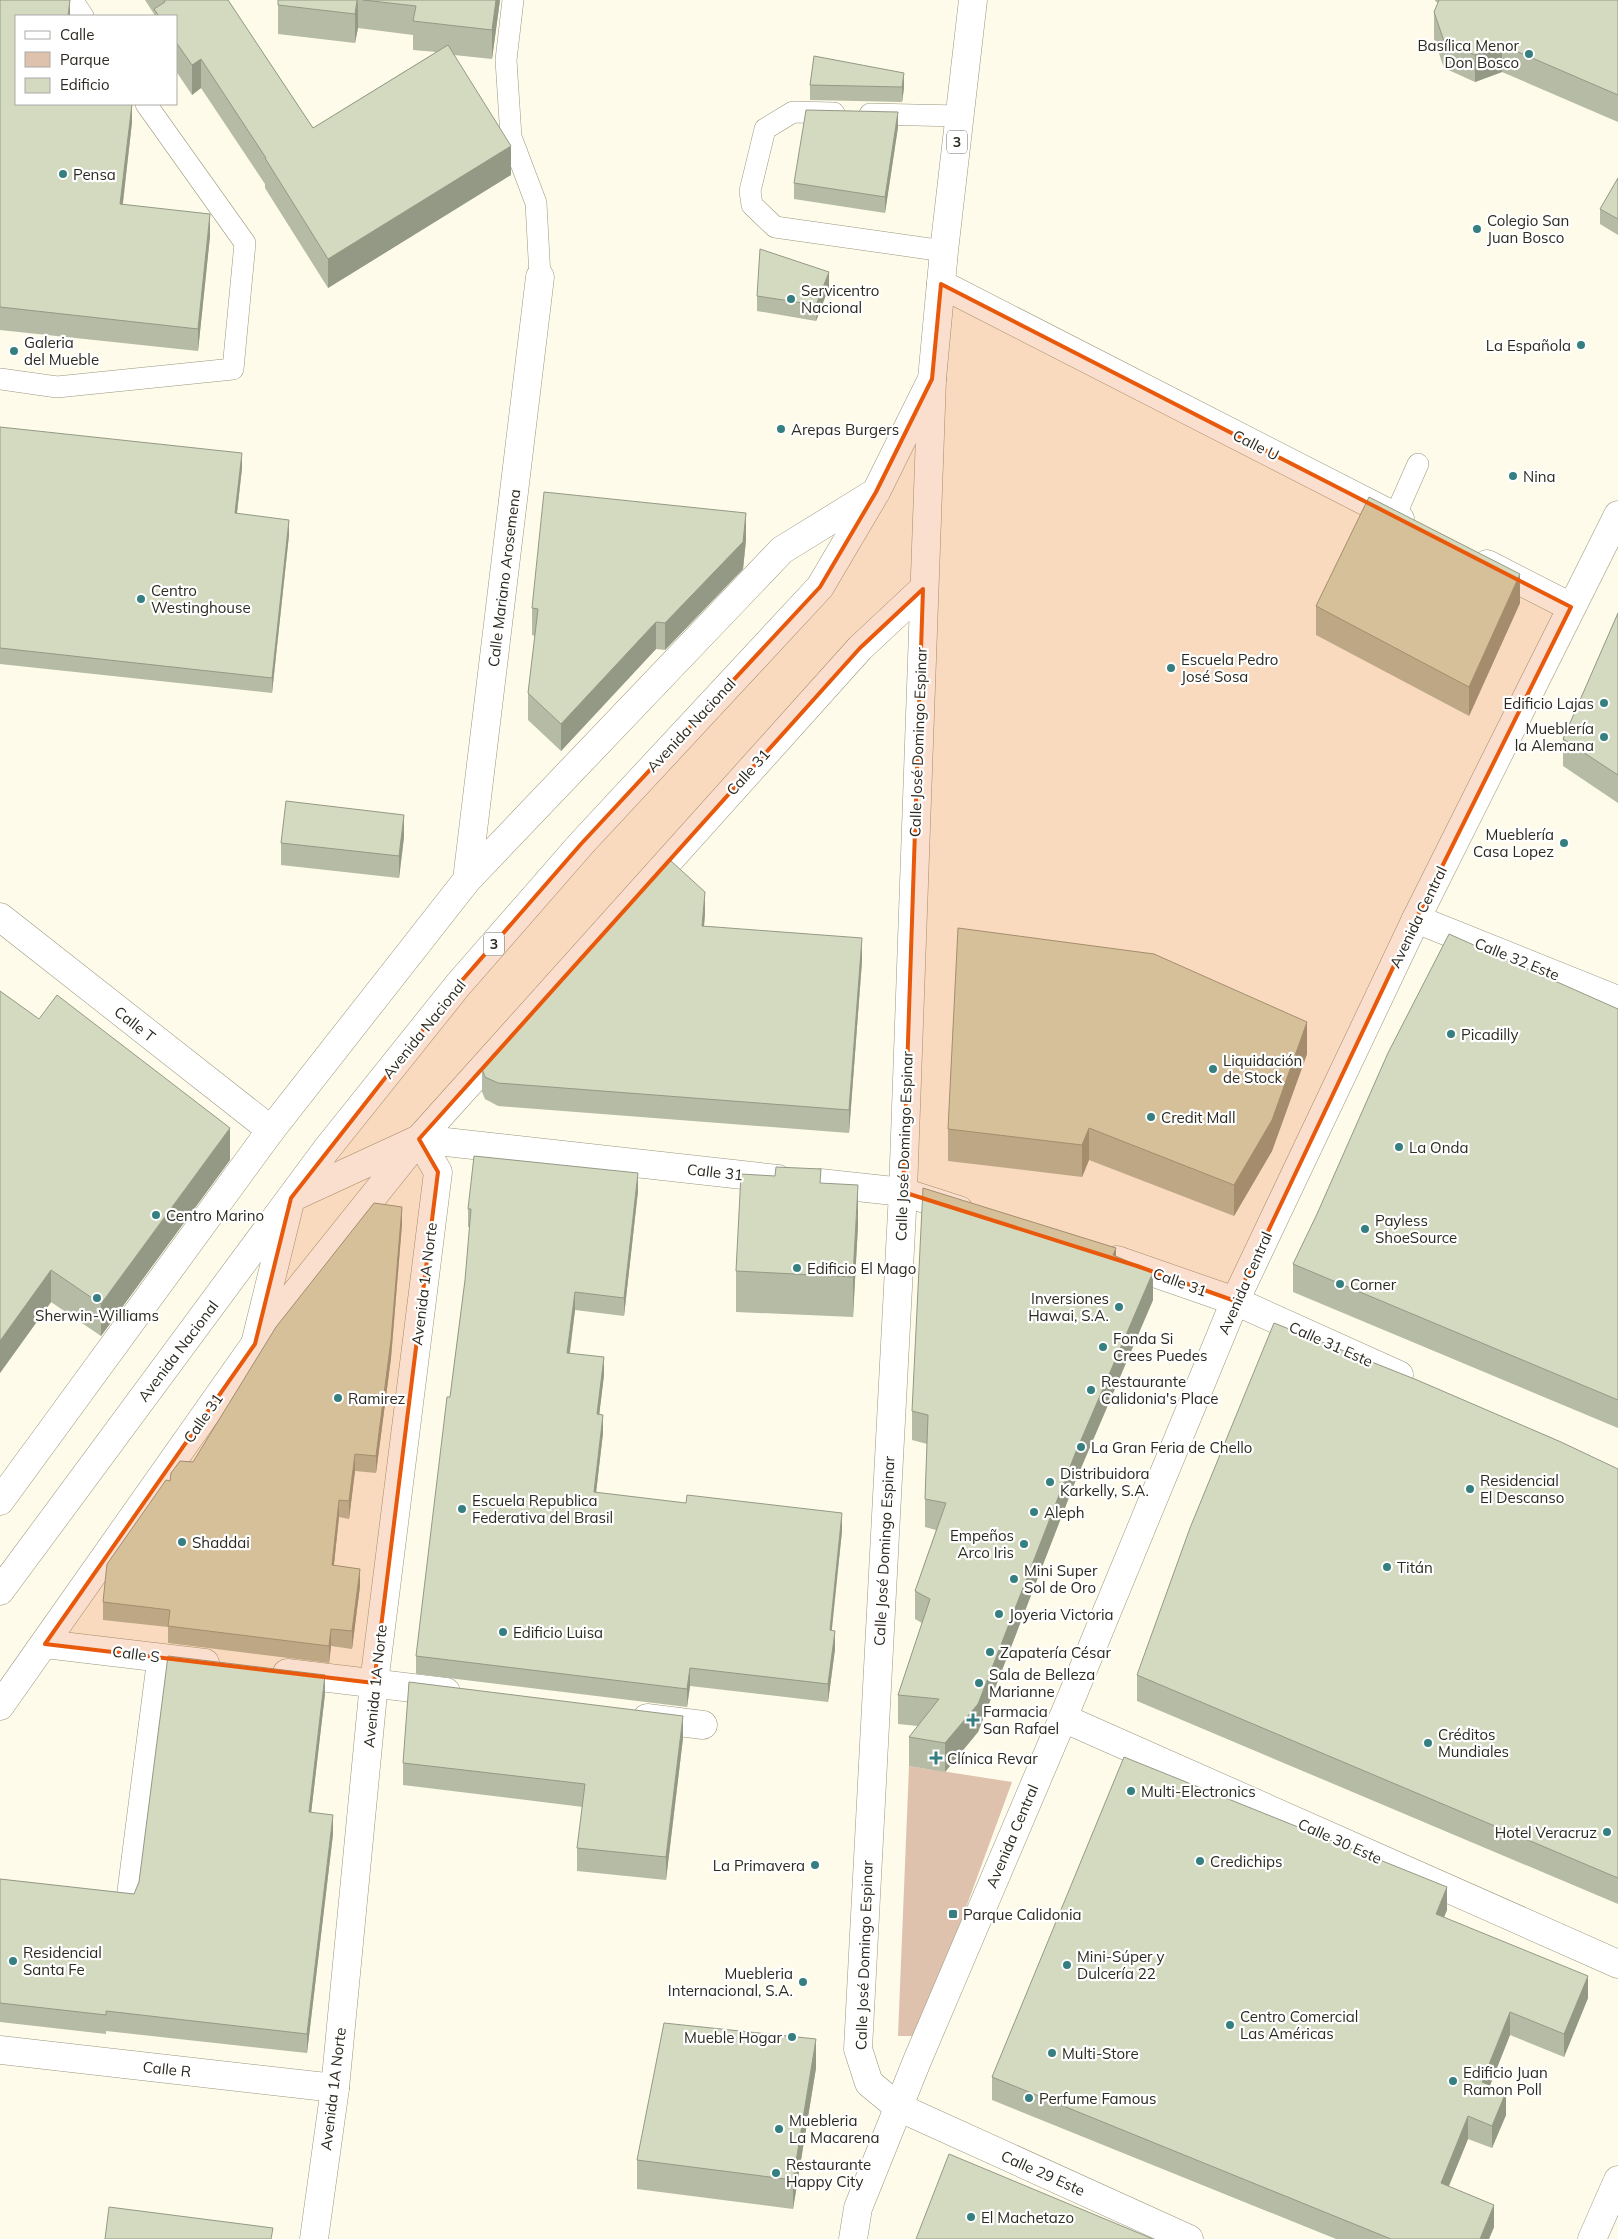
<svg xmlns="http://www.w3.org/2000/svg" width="1618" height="2239" viewBox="0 0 1618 2239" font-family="Mulish,sans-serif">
  <rect width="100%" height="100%" fill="#fefbeb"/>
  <path fill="#dec2ae" d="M909,1766L1012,1782L919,2036H898Z"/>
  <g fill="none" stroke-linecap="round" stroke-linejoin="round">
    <g stroke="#9a967c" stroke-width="22">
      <g id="lane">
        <path d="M513,0L506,60L511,137L536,203L540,277"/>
        <path d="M77,7L83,16"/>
        <path d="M834,113L793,112L765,129L750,191L752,205L775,227L944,251"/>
        <path d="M870,114L960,116"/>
        <path d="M0,379L57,387L233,369L245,243L146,104"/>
        <path d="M1395,516L1418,464"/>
        <path d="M127,1899L158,1657"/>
      </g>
    </g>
    <g stroke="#9a967c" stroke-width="29">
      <g id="street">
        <path d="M467,880L540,277"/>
        <path d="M0,917L271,1130"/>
        <path d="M1416,919L1618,1000"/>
        <path d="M419,1139L778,1179"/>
        <path d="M820,1183L903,1192L959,1210"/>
        <path d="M1117,1260L1235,1301L1399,1375"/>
        <path d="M0,1501L271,1130L467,880L782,550L876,492"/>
        <path d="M45,1644L205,1663"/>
        <path d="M287,1673L446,1692"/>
        <path d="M0,1706L255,1344L419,1139L860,648L923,589"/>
        <path d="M647,1718L703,1725"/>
        <path d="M1063,1718L1618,1964"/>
        <path d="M0,2050L335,2088"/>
        <path d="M898,2107L1189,2239"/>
        <path d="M314,2239L335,2088L374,1683L438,1172L419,1139"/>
      </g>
    </g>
    <g stroke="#9a967c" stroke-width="29">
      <g id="secondary">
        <path d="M941,284L1400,519"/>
        <path d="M1487,564L1571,607"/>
        <path d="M898,2107L869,2083L858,2049L903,1192L932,379"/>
        <path d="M853,2239L858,2208L917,2061L1063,1718L1235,1301L1416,919L1618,515"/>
        <path d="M1592,2239L1618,2180"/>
      </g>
    </g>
    <g stroke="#9a967c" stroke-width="29">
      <g id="primary">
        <path d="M255,1344L291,1198L419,1139"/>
        <path d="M0,1591L326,1150L458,985L581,844L820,587L876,492L932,379L944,251L973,0"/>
      </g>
    </g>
    <use href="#lane" stroke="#fff" stroke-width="21"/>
    <use href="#street" stroke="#fff" stroke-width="28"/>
    <use href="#secondary" stroke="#fff" stroke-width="28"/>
    <use href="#primary" stroke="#fff" stroke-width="28"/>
  </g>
  <g fill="#b5bba4">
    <path d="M0,0L70,16L16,104H132V122L123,204L210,236L198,351L0,330Z"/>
    <path d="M145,0H228L313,128L436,52L413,50V35L358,28L355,43L278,34V0H500L492,59L454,55L511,175L328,288L265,188V184L201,88L192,95L176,71V16H154V14Z"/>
    <path d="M1435,0H1618V122L1502,72L1475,82L1444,68L1434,39V12L1438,3L1435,1Z"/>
    <path d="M814,56L904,88L902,102L810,100V85Z"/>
    <path d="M898,127L885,213L794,199V183Z"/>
    <path d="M1618,178V235L1600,224V209Z"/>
    <path d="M829,287L816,321L757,311V296Z"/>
    <path d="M0,427L242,468L237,514L289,535L272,693L0,664Z"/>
    <path d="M746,540L743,569L665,650L656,649L561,751L528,720V693L535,636L532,635V608Z"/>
    <path d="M1520,603L1469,716L1316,635V606Z"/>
    <path d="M1618,613V803L1563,766V739Z"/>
    <path d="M404,837L399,878L281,865V843Z"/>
    <path d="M705,914L704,926L862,961L849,1133L498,1106L485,1099L482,1092V1069Z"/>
    <path d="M0,991L230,1160L101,1336L51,1302L0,1373Z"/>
    <path d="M1618,1009V1428L1293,1292V1264Z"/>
    <path d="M1307,1054L1272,1151L1234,1216L1089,1160L1082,1177L948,1161V1129Z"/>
    <path d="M821,1183L858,1225L853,1317L736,1312V1271Z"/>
    <path d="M638,1191L624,1316L575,1310L570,1353L604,1375L599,1415L603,1433L596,1493L842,1531L831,1630L835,1649L828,1702L690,1686L687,1707L416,1674V1656L450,1397L465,1280L470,1227H468V1209Z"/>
    <path d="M402,1224L391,1358L376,1473L355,1471L349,1519L339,1517L334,1565L360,1586L352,1649L331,1646L329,1663L168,1643V1627L103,1620V1602L193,1462Z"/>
    <path d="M1116,1256L1153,1300L1075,1482L978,1732L945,1772L909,1766V1737L918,1726L898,1724V1695L922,1623L915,1619V1591L936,1530L925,1527V1499L927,1444L912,1440V1411Z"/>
    <path d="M1618,1469V1904L1137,1701V1675Z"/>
    <path d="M325,1694L311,1813L333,1834L307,2053L106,2031V2034L0,2022V1879L134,1894Z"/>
    <path d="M683,1738L666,1880L577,1871V1848L583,1807L403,1785V1763Z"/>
    <path d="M1447,1910L1444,1917L1588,1998L1564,2057L1510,2035L1490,2086L1506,2115L1492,2148L1468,2139L1449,2186L1494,2227L1489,2239H1336L992,2100V2077Z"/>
    <path d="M816,2068L793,2209L637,2189V2160Z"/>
  </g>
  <g fill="#949986">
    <path d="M70,0V16H68Z"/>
    <path d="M358,0V28L355,43V14Z"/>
    <path d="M496,0H500L492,59V30Z"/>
    <path d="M1502,45V72L1475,82V55Z"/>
    <path d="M201,59V88L192,95V65Z"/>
    <path d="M904,73V88L902,102V87Z"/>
    <path d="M132,104V122L120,226V204Z"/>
    <path d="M898,112V127L885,213V197Z"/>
    <path d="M511,146V175L328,288V259Z"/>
    <path d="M210,214V236L198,351V329Z"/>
    <path d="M829,272V287L816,321V305Z"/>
    <path d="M242,453V468L235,529V513Z"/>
    <path d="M746,513V540L743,569L665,650V623Z"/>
    <path d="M289,520V535L272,693V678Z"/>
    <path d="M1520,574V603L1469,716V687Z"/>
    <path d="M656,622V649L561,751V724Z"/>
    <path d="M404,815V837L399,878V856Z"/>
    <path d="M705,892V914L702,948V926Z"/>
    <path d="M862,938V961L849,1133V1110Z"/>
    <path d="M1307,1022V1054L1272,1151L1234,1216V1185Z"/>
    <path d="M230,1128V1160L101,1336V1304Z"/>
    <path d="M1089,1128V1160L1082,1177V1145Z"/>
    <path d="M638,1173V1191L624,1316V1298Z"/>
    <path d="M858,1185V1225L853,1317V1277Z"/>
    <path d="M402,1207V1224L391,1358L376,1473V1456Z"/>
    <path d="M1116,1248V1277L1113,1255Z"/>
    <path d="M51,1270V1302L0,1373V1341Z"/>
    <path d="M1153,1272V1300L1075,1482L978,1732L945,1772V1743Z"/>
    <path d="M575,1292V1310L567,1371V1353Z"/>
    <path d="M604,1357V1375L597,1433V1414Z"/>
    <path d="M603,1415V1433L594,1510V1492Z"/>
    <path d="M355,1454V1471L349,1519V1501Z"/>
    <path d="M339,1500V1517L332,1582V1565Z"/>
    <path d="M842,1513V1531L830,1648V1630Z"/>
    <path d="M360,1569V1586L352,1649V1631Z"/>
    <path d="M331,1629V1646L329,1663V1646Z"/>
    <path d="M835,1631V1649L828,1702V1684Z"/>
    <path d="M690,1668V1686L687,1707V1689Z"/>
    <path d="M325,1675V1694L309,1831V1812Z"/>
    <path d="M683,1716V1738L666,1880V1857Z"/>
    <path d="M333,1815V1834L307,2053V2034Z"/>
    <path d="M1447,1887V1910L1436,1936V1914Z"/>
    <path d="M1588,1976V1998L1564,2057V2034Z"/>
    <path d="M1510,2012V2035L1482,2105V2082Z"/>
    <path d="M816,2039V2068L793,2209V2180Z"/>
    <path d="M1506,2092V2115L1492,2148V2126Z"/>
    <path d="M1468,2116V2139L1441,2205V2183Z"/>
    <path d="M1494,2205V2227L1489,2239H1480Z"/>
  </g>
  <g fill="#d3dabf" stroke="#949986">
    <path d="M0,0H70L68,16H16V104H132L120,204L210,214L198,329L0,307Z"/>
    <path d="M164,0H228L313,128L448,45L511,146L328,259L265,158H266L201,59L192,65L176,42V16H159L154,9L165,2Z"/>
    <path d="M278,0H357L355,14L278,5Z"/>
    <path d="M363,0H496L492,30L413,21L416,6Z"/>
    <path d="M1439,0H1618V95L1502,45L1475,55L1444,41L1434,12Z"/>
    <path d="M814,56L904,73L902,87L810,85Z"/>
    <path d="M806,110L898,112L885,197L794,183Z"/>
    <path d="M1618,178V219L1600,209Z"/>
    <path d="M760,249L829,272L816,305L757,296Z"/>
    <path d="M0,427L242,453L235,513L289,520L272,678L0,648Z"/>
    <path d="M544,492L746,513L743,542L665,623L656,622L561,724L528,693L538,609L532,608Z"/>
    <path d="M1369,497L1520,574L1469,687L1316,606Z"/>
    <path d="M1618,613V775L1563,739Z"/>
    <path d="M286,801L404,815L399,856L281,843Z"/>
    <path d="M670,860L705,892L702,926L862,938L849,1110L498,1083L485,1077L482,1069Z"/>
    <path d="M958,928L1154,954L1307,1022L1272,1120L1234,1185L1089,1128L1082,1145L948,1129Z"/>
    <path d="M1449,934L1618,1009V1400L1293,1264L1317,1214L1388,1053Z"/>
    <path d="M0,991L39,1019L57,995L230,1128L101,1304L51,1270L0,1341Z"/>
    <path d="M474,1156L638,1173L624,1298L575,1292L567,1353L604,1357L597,1414L603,1415L594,1492L686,1503L687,1495L842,1513L830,1630L835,1631L828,1684L690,1668L687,1689L416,1656L447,1397H450L465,1280L471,1209H468Z"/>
    <path d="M776,1167L821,1169L820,1183L858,1185L853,1277L736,1271L741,1174L775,1176Z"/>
    <path d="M923,1188L1116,1248L1113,1255L1153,1272L1075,1454L978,1704L945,1743L909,1737L939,1699L898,1695L930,1599L915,1591L946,1503L925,1499L928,1415L912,1411Z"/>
    <path d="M374,1203L402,1207L391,1340L376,1456L355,1454L349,1501L339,1500L332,1565L360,1569L352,1631L331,1629L329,1646L168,1626L170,1610L103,1602L107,1564L166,1480L170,1481L171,1473L180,1461L193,1462L276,1327Z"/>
    <path d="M1274,1323L1417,1380L1561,1442L1618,1469V1878L1137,1675L1190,1528Z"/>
    <path d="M168,1656L325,1675L309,1812L333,1815L307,2034L106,2011V2015L0,2003V1879L134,1894L139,1882Z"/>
    <path d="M409,1682L683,1716L666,1857L577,1848L585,1784L403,1763Z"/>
    <path d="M1124,1757L1447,1887L1436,1914L1588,1976L1564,2034L1510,2012L1482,2082L1506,2092L1492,2126L1468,2116L1441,2183L1494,2205L1480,2239H1391L992,2077Z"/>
    <path d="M664,2023L816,2039L793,2180L637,2160Z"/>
    <path d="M949,2154L1153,2239H916Z"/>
    <path d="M109,2207L273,2228L271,2239H105Z"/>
  </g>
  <path fill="#e8590c" fill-opacity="0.2" stroke="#e8590c" stroke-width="4" stroke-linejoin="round" d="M941,284L1571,607L1416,919L1235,1301L1137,1266L903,1192L923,589L860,648L419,1139L438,1172L374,1683L45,1644L255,1344L291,1198L458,985L581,844L820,587L876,492L932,379Z"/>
  <g fill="#367f80" stroke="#fff" stroke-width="2">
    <circle cx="1529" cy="54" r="5"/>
    <circle cx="63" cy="174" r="5"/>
    <circle cx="1477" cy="229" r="5"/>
    <circle cx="791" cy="299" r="5"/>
    <circle cx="1581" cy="345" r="5"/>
    <circle cx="14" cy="351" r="5"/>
    <circle cx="781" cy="429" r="5"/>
    <circle cx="1513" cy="476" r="5"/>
    <circle cx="141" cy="599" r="5"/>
    <circle cx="1171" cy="668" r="5"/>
    <circle cx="1604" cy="703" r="5"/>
    <circle cx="1604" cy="737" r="5"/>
    <circle cx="1564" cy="843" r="5"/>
    <circle cx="1451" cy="1034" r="5"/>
    <circle cx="1213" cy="1069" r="5"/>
    <circle cx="1151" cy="1117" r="5"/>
    <circle cx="1399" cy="1147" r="5"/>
    <circle cx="156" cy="1215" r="5"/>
    <circle cx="1365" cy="1229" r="5"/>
    <circle cx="797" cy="1268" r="5"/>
    <circle cx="1340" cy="1284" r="5"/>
    <circle cx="97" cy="1298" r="5"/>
    <circle cx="1119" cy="1307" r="5"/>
    <circle cx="1103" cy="1347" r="5"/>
    <circle cx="1091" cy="1390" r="5"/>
    <circle cx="338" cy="1398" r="5"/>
    <circle cx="1081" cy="1447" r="5"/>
    <circle cx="1050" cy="1482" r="5"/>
    <circle cx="1470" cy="1489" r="5"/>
    <circle cx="462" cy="1509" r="5"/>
    <circle cx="1034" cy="1512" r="5"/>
    <circle cx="182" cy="1542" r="5"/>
    <circle cx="1024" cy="1544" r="5"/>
    <circle cx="1387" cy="1567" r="5"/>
    <circle cx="1014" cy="1579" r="5"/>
    <circle cx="999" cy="1614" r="5"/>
    <circle cx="503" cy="1632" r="5"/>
    <circle cx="990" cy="1652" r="5"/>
    <circle cx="979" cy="1683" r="5"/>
    <path d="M970.5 1712.5h5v5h5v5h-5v5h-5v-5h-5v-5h5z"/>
    <circle cx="1428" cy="1743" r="5"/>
    <path d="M933.5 1750.5h5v5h5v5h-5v5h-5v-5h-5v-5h5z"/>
    <circle cx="1131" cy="1791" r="5"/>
    <circle cx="1607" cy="1832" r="5"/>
    <circle cx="1200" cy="1861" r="5"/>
    <circle cx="815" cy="1865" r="5"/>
    <rect x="948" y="1909" width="10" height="10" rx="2.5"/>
    <circle cx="13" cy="1961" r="5"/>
    <circle cx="1067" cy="1965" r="5"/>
    <circle cx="803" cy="1982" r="5"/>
    <circle cx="1230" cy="2025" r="5"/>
    <circle cx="792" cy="2037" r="5"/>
    <circle cx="1052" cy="2053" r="5"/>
    <circle cx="1453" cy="2081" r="5"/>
    <circle cx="1029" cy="2098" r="5"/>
    <circle cx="779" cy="2129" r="5"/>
    <circle cx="776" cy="2173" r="5"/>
    <circle cx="971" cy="2217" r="5"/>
  </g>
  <g text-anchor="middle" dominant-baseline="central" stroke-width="4.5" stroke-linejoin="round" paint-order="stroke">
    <g fill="#fff" stroke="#6b6a63" stroke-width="1">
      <rect x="947" y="130.5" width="20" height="23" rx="4"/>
      <rect x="484" y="932.5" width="20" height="23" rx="4"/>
    </g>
    <g font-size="14" font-weight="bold" fill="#2c2a20">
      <text x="957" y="142">3</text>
      <text x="494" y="944">3</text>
    </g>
    <g font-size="15" fill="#2c2a20" stroke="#fff" text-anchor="start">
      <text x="1519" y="45" text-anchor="end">Basílica Menor<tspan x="1519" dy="17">Don Bosco</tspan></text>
      <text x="73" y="174">Pensa</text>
      <text x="1487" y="220">Colegio San<tspan x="1487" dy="17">Juan Bosco</tspan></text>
      <text x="801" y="290">Servicentro<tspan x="801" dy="17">Nacional</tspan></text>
      <text x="24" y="342">Galeria<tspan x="24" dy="17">del Mueble</tspan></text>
      <text x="1571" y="345" text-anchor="end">La Española</text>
      <text x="791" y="429">Arepas Burgers</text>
      <text x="1523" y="476">Nina</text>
      <text x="151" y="590">Centro<tspan x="151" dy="17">Westinghouse</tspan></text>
      <text x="1181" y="659">Escuela Pedro<tspan x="1181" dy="17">José Sosa</tspan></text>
      <text x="1594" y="703" text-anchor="end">Edificio Lajas</text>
      <text x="1594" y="728" text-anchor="end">Mueblería<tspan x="1594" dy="17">la Alemana</tspan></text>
      <text x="1554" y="834" text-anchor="end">Mueblería<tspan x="1554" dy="17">Casa Lopez</tspan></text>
      <text x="1461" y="1034">Picadilly</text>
      <text x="1223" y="1060">Liquidación<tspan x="1223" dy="17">de Stock</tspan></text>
      <text x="1161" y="1117">Credit Mall</text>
      <text x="1409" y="1147">La Onda</text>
      <text x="166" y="1215">Centro Marino</text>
      <text x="1375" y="1220">Payless<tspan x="1375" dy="17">ShoeSource</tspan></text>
      <text x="807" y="1268">Edificio El Mago</text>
      <text x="1350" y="1284">Corner</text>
      <text x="1109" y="1298" text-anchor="end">Inversiones<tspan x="1109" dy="17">Hawai, S.A.</tspan></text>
      <text x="97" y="1315" text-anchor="middle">Sherwin-Williams</text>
      <text x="1113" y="1338">Fonda Si<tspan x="1113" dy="17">Crees Puedes</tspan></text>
      <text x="1101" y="1381">Restaurante<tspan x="1101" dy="17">Calidonia's Place</tspan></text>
      <text x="348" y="1398">Ramirez</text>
      <text x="1091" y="1447">La Gran Feria de Chello</text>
      <text x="1060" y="1473">Distribuidora<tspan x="1060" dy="17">Karkelly, S.A.</tspan></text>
      <text x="1480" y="1480">Residencial<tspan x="1480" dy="17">El Descanso</tspan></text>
      <text x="472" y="1500">Escuela Republica<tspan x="472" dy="17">Federativa del Brasil</tspan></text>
      <text x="1044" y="1512">Aleph</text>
      <text x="1014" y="1535" text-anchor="end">Empeños<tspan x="1014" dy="17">Arco Iris</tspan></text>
      <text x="192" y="1542">Shaddai</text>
      <text x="1397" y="1567">Titán</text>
      <text x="1024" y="1570">Mini Super<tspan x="1024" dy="17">Sol de Oro</tspan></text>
      <text x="1009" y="1614">Joyeria Victoria</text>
      <text x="513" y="1632">Edificio Luisa</text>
      <text x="1000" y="1652">Zapatería César</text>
      <text x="989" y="1674">Sala de Belleza<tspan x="989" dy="17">Marianne</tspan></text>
      <text x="983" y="1711">Farmacia<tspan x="983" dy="17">San Rafael</tspan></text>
      <text x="1438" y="1734">Créditos<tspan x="1438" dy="17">Mundiales</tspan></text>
      <text x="947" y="1758">Clínica Revar</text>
      <text x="1141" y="1791">Multi-Electronics</text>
      <text x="1597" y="1832" text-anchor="end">Hotel Veracruz</text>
      <text x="1210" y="1861">Credichips</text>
      <text x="805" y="1865" text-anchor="end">La Primavera</text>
      <text x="963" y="1914">Parque Calidonia</text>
      <text x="23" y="1952">Residencial<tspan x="23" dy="17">Santa Fe</tspan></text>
      <text x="1077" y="1956">Mini-Súper y<tspan x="1077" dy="17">Dulcería 22</tspan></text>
      <text x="793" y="1973" text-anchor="end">Muebleria<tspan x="793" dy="17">Internacional, S.A.</tspan></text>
      <text x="1240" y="2016">Centro Comercial<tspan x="1240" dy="17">Las Américas</tspan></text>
      <text x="782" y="2037" text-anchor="end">Mueble Hogar</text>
      <text x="1062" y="2053">Multi-Store</text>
      <text x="1463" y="2072">Edificio Juan<tspan x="1463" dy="17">Ramon Poll</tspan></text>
      <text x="1039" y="2098">Perfume Famous</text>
      <text x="789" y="2120">Muebleria<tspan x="789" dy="17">La Macarena</tspan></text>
      <text x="786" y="2164">Restaurante<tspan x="786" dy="17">Happy City</tspan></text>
      <text x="981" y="2217">El Machetazo</text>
    </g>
    <g font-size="15" fill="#2c2a20" stroke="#fff">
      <text transform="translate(1256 445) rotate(27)">Calle U</text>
      <text transform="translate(504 578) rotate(-83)">Calle Mariano Arosemena</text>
      <text transform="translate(691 725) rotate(-47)">Avenida Nacional</text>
      <text transform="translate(918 742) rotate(-88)">Calle José Domingo Espinar</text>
      <text transform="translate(748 772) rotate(-48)">Calle 31</text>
      <text transform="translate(1418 917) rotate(-64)">Avenida Central</text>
      <text transform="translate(1517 959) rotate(22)">Calle 32 Este</text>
      <text transform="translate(135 1024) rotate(38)">Calle T</text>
      <text transform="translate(424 1029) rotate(-51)">Avenida Nacional</text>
      <text transform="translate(904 1146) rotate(-88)">Calle José Domingo Espinar</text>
      <text transform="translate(715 1172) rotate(6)">Calle 31</text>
      <text transform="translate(1180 1282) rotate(20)">Calle 31</text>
      <text transform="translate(1245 1283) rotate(-66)">Avenida Central</text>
      <text transform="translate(424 1284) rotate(-83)">Avenida 1A Norte</text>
      <text transform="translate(1331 1344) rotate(24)">Calle 31 Este</text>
      <text transform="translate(178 1351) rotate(-53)">Avenida Nacional</text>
      <text transform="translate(203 1418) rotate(-55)">Calle 31</text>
      <text transform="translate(884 1551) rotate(-87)">Calle José Domingo Espinar</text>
      <text transform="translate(136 1654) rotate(7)">Calle S</text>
      <text transform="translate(375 1686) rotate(-84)">Avenida 1A Norte</text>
      <text transform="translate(1012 1836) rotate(-67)">Avenida Central</text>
      <text transform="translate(1340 1841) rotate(24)">Calle 30 Este</text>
      <text transform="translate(864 1955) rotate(-88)">Calle José Domingo Espinar</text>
      <text transform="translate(167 2069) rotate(6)">Calle R</text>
      <text transform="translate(333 2089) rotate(-83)">Avenida 1A Norte</text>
      <text transform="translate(1043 2173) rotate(24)">Calle 29 Este</text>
    </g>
  </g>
  <rect x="15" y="15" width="162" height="90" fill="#ffffff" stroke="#abaaa6"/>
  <rect x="25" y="31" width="25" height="8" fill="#ffffff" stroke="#abaaa6"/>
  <text x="60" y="40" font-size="15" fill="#2c2a20">Calle</text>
  <rect x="25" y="52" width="25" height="15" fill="#dec2ae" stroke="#abaaa6"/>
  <text x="60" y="65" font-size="15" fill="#2c2a20">Parque</text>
  <rect x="25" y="78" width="25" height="15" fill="#d3dabf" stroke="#abaaa6"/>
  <text x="60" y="90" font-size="15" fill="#2c2a20">Edificio</text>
</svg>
